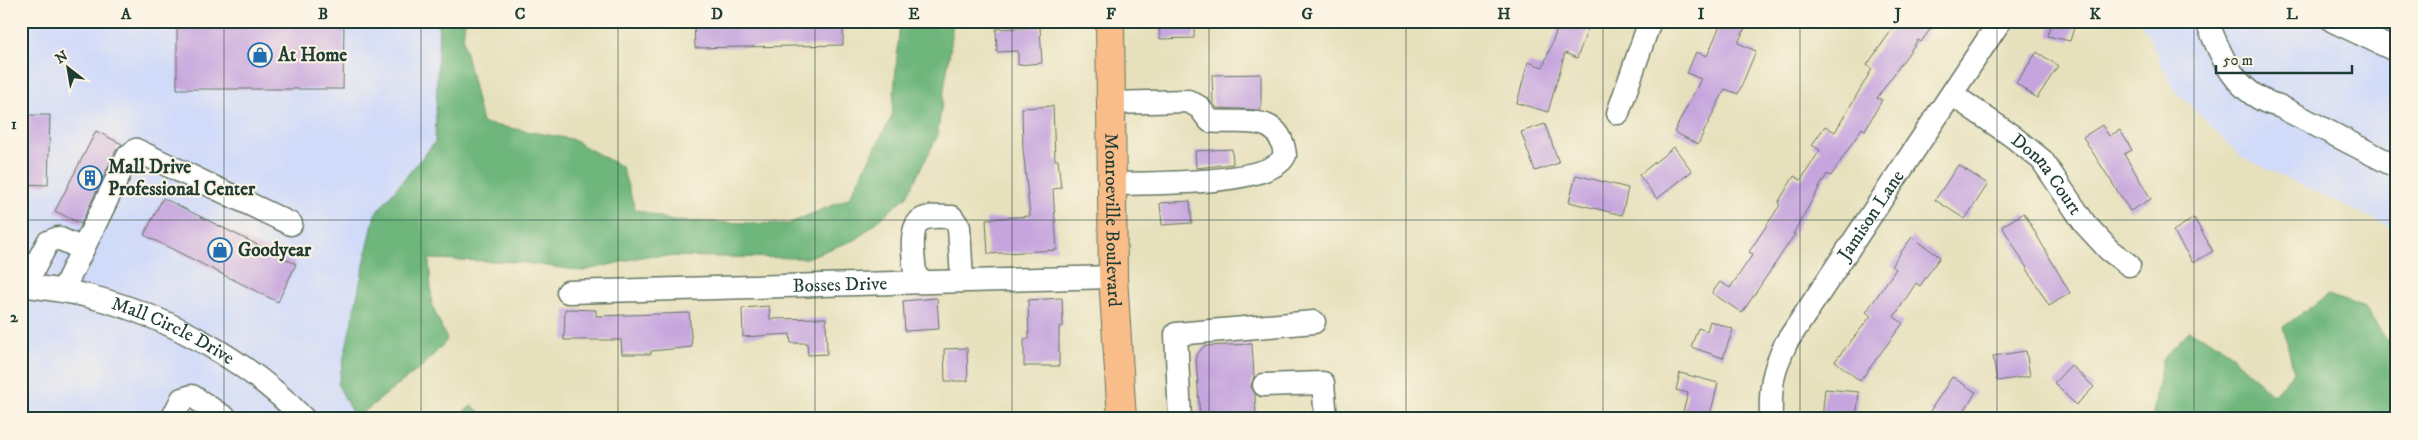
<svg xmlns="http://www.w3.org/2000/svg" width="2418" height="440" viewBox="0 0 2418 440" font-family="'IM FELL DW Pica',serif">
  <rect width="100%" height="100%" fill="#fcf5e5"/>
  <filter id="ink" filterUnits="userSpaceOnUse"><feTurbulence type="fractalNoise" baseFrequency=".02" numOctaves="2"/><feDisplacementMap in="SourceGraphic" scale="10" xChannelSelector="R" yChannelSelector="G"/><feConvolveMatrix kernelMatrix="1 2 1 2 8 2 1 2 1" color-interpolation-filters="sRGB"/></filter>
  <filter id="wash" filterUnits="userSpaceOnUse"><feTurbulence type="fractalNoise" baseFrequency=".0096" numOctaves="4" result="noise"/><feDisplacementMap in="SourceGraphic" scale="20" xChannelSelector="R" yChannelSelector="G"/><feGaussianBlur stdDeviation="1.12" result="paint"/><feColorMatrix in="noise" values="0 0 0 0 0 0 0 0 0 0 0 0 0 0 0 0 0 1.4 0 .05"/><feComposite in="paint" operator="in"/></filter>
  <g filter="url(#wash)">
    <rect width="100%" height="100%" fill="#e6e0bc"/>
    <g fill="#d0daf9">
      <path d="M21,21H439L435,142L375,214L338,384L355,419H21Z"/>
      <path d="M2141,21H2397V230L2241,157L2173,88Z"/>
    </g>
    <g fill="#6eb67c" stroke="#467a58">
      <path d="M439,21H465L463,40L482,123L571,139L622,167L635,209L672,221L788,224L849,198L892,116L900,21H952V37L937,137L907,196L857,239L806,258L646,256L583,271L518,262L429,259L432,305L447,340L426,363L355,419L338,385L375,214L435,142Z"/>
      <path d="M2328,295L2365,308L2397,355V419H2152L2162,360L2189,331L2220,345L2273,395L2294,372L2283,327Z"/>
      <path d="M472,406L489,419H452Z"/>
    </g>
    <g id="blocks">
      <g fill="#c6a5de">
        <path d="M177,21H344L343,89H177Z"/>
        <path d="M694,21H843V45L695,48Z"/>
        <path d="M1159,21H1194V38L1160,39Z"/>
        <path d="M1560,21H1577L1589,26L1577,58L1565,53L1548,112L1517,103L1528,62L1543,67Z"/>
        <path d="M1722,21H1748L1738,43L1756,51L1738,94L1725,89L1698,144L1674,132L1701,79L1687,73L1696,52L1707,56Z"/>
        <path d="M1898,21H1936L1921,42L1918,40L1877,98L1882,100L1865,130L1862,128L1831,176L1827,174L1793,234H1795L1742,313L1712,293L1720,282L1730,288L1753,254L1749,252L1780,205L1778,203L1794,176L1801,180L1820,150L1812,145L1825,126L1835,132L1872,69L1867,65Z"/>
        <path d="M2052,21H2076L2070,41L2048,36Z"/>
        <path d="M1040,27L1042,63L1018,65V51L997,52L996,29Z"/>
        <path d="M2037,52L2058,66L2037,98L2016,83Z"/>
        <path d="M1261,74V110L1217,108L1213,103L1212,75Z"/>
        <path d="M1053,106L1055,160H1058L1061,188L1053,189L1057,250L988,254L986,219L1030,216L1023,149L1022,108Z"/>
        <path d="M21,115H50L48,185L21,184Z"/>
        <path d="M1545,124L1559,163L1535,171L1521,132Z"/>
        <path d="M2102,125L2109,136L2120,130L2132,150L2124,154L2151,199L2130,211L2083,137Z"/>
        <path d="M96,131L122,144L116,150L81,224L55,211Z"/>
        <path d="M1674,147L1692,171L1657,199L1639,175Z"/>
        <path d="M1232,149L1233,164L1196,168L1195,151Z"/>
        <path d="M1958,165L1988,184L1965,219L1935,200Z"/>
        <path d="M1576,175L1628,188L1622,215L1569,202Z"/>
        <path d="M163,198L296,264L278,302L144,235Z"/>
        <path d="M1190,201L1192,223L1162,225L1160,203Z"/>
        <path d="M2024,213L2070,293L2049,306L2002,226Z"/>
        <path d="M2194,218L2213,251L2193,263L2173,231Z"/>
        <path d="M1912,237L1940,257L1920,286L1916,283L1894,317L1903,323L1860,381L1835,361L1871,316L1866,312L1896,269L1891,266Z"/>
        <path d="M937,298L939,329L905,331L903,301Z"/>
        <path d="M1062,298L1063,326L1059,327V366H1024V339H1029L1028,300Z"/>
        <path d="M769,306L770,319L826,318L827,354L808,355L807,343H791L790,334L743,337L742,308Z"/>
        <path d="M565,309L596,310V316L689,313L692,347L651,351V354H622L621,340H564Z"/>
        <path d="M1710,321L1733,329L1723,358L1691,347L1698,328L1707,331Z"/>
        <path d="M1252,344L1254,377L1251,386L1255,394L1256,419H1200L1196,356L1204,346Z"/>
        <path d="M967,348L968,381H945L944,349Z"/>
        <path d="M2026,351L2030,376L1997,381L1993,356Z"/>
        <path d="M2071,365L2094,387L2076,405L2054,383Z"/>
        <path d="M1680,373L1718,383L1709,419L1682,416L1688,393L1676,390Z"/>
        <path d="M1952,377L1976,392L1959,419H1941L1930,411Z"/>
        <path d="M1825,389L1859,392L1856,419H1822Z"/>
      </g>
    </g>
  </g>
  <g filter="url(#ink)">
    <use href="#blocks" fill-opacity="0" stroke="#657664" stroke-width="1"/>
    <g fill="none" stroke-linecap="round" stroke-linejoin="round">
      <g stroke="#657664" stroke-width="25">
        <g id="minor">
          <path d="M2207,21C2221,58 2237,96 2279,106L2397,167"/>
          <path d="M2333,21L2397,51"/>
          <path id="s1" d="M1953,95L2012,136L2042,160L2085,224L2109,250L2129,265"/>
          <path d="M1110,103L1188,101L1199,107L1210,121C1243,125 1280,111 1285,155C1272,186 1144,183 1112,184"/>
          <path d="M1618,113L1650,21"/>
          <path d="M916,281C915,267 907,229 921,220C929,215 943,217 952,217L959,227L962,280"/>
          <path id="s2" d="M21,285C45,288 69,291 92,297C168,316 250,362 304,419"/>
          <path d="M25,285L48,242L58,238L83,249"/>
          <path d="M63,290L128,156L136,150L291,224"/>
          <path id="s3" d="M568,292L1113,277"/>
          <path d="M1264,385L1323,383L1326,419"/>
          <path d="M172,419L182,399L192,396L227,419"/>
          <path d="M1180,419L1176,334L1314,322"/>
          <path id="s4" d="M1771,419C1770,386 1772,373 1786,343L2000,21"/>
        </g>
      </g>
      <g stroke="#657664" stroke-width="30">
        <g id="major">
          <path id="s5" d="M1110,21L1113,277L1122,419"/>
        </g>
      </g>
      <use href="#minor" stroke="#fff" stroke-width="22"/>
      <use href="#major" stroke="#f8bd88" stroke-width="28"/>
    </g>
  </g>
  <path fill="none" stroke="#1f3d34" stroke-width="1" stroke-opacity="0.55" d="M224,21V419M421,21V419M618,21V419M815,21V419M1012,21V419M1209,21V419M1406,21V419M1603,21V419M1800,21V419M1997,21V419M2194,21V419M21,220H2397"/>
  <defs>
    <g id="shop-ring" transform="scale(1.25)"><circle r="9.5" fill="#fcf5e5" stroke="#1f6fb2" stroke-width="1.5"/><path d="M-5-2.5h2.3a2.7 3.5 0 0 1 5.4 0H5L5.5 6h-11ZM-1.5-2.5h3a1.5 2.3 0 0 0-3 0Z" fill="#1f6fb2"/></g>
    <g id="building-ring" transform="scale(1.25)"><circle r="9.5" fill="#fcf5e5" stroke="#1f6fb2" stroke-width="1.5"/><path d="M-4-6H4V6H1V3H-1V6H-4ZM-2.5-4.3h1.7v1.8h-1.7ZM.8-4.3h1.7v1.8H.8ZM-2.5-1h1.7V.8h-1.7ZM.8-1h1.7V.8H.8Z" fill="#1f6fb2"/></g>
  </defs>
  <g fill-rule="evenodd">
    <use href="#shop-ring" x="260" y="55"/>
    <use href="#building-ring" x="90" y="178"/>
    <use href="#shop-ring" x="220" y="250"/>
  </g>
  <g text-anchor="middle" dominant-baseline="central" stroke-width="4" stroke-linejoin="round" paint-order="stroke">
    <g font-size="19" font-weight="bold" fill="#1f3d34" stroke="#fcf5e5" text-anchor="start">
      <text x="278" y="55">At Home</text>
      <text x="108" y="167">Mall Drive<tspan x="108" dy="22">Professional Center</tspan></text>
      <text x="238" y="250">Goodyear</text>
    </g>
    <g font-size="19" fill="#1f3d34" stroke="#fcf5e5">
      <text stroke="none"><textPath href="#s1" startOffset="124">Donna Court</textPath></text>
      <text stroke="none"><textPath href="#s4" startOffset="232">Jamison Lane</textPath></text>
      <text stroke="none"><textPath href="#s5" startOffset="199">Monroeville Boulevard</textPath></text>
      <text stroke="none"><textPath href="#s3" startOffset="272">Bosses Drive</textPath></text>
      <text stroke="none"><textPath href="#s2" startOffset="160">Mall Circle Drive</textPath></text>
    </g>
  </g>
  <rect width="2418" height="440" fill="none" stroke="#fcf5e5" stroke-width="55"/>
  <g transform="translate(68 68) rotate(329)" stroke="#fcf5e5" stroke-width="4" paint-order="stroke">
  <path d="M0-4L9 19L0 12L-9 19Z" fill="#1f3d34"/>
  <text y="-8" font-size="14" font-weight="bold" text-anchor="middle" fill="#1f3d34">N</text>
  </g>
  <path d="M2216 65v8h136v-8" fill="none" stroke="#1f3d34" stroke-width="2.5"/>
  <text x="2223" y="65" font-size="15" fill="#1f3d34" stroke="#fcf5e5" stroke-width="4" paint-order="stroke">50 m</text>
  <rect x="28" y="28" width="2362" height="384" fill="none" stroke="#1f3d34" stroke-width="2"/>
  <g font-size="16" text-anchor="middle" font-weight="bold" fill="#1f3d34">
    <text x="126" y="19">A</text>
    <text x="323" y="19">B</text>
    <text x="520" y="19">C</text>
    <text x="717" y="19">D</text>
    <text x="914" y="19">E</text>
    <text x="1111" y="19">F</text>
    <text x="1307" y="19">G</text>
    <text x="1504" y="19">H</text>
    <text x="1701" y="19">I</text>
    <text x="1898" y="19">J</text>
    <text x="2095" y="19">K</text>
    <text x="2292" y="19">L</text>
    <text x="14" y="129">1</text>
    <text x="14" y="322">2</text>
  </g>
</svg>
